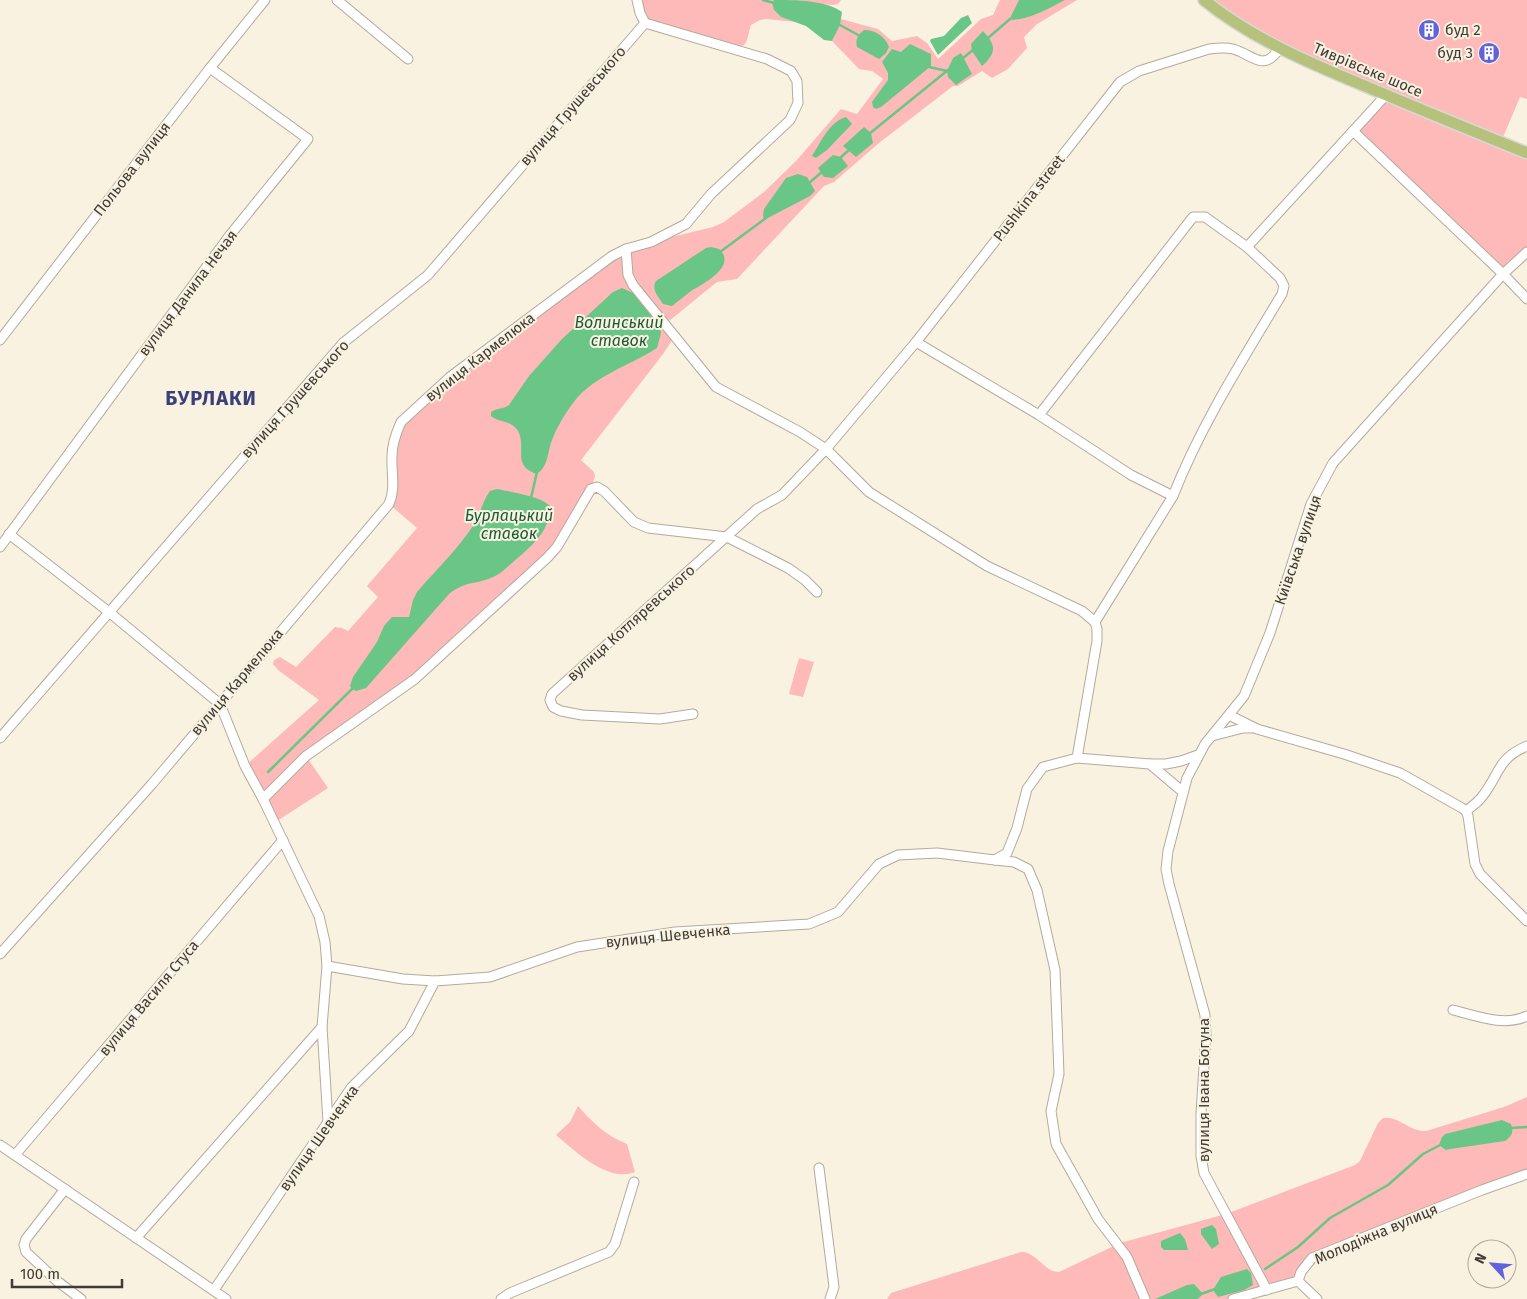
<svg xmlns="http://www.w3.org/2000/svg" width="1527" height="1299" viewBox="0 0 1527 1299" font-family="'Fira Sans',sans-serif">
  <rect width="100%" height="100%" fill="#faf2e1"/>
  <g fill="#feb9b9">
    <path d="M637,0H841L838,4L833,5L783,0L774,10L781,17L796,22L766,19L760,20L751,25C749,30 748,40 745,44C736,54 659,27 645,23Z"/>
    <path d="M1000,0H1077L1037,24L1024,37L1027,48L1008,69L992,78L982,71L958,86H953L879,143L834,182L824,186L737,279L717,282L669,321L675,336L663,354L581,460L594,472L595,476L591,489L557,547L415,679L306,756L328,788L274,823L245,766L319,700L278,670L273,664L274,660L280,657L296,667L335,627L342,628L348,631L378,597L367,586L417,528L389,504L394,442L410,413L612,256L651,242L713,227L724,222L764,192L796,161L841,109L857,114L883,79L872,71L859,69L832,41L841,19L878,29L892,41L917,36L927,43L938,59L981,19L993,15Z"/>
    <path d="M1204,0H1527V99L1520,97L1501,142L1527,153V252L1503,274L1353,131L1386,96L1343,77Z"/>
    <path d="M799,658L814,662L803,697L789,694Z"/>
    <path d="M1527,1097V1174L1312,1258L1298,1281L1233,1299H887L891,1293L1021,1252C1037,1252 1044,1272 1059,1272L1120,1243L1226,1214L1355,1165L1360,1161L1378,1123L1383,1118C1399,1116 1410,1132 1426,1131L1504,1107Z"/>
    <path d="M578,1106C593,1123 605,1135 627,1144L635,1172C608,1183 575,1151 556,1135L570,1122Z"/>
  </g>
  <g fill="#69c687">
    <path d="M774,0C795,0 826,0 842,12L840,25L832,41L824,40L806,26L781,17L774,10L772,2Z"/>
    <path d="M1019,0H1065C1047,9 1030,20 1009,20Z"/>
    <path d="M968,15L972,23L938,55L930,41L931,39L944,36L961,18Z"/>
    <path d="M864,30C875,30 885,36 889,47L886,53L879,59L857,47C855,39 858,35 864,30Z"/>
    <path d="M983,31C997,46 996,53 982,66L972,51L971,44Z"/>
    <path d="M910,44L931,54V66L881,107L876,109L873,107L872,102L888,80V73L882,62L892,49L901,52Z"/>
    <path d="M961,53L972,74L956,85L948,77L947,71L953,58Z"/>
    <path d="M846,117L852,124L827,150L816,158L812,156C821,142 829,122 846,117Z"/>
    <path d="M864,127L871,133L873,143L856,157L843,146Z"/>
    <path d="M833,155L841,157L848,166L833,178L824,177L818,168Z"/>
    <path d="M798,174L807,177L815,191L810,196L764,220L763,215L764,209L786,178Z"/>
    <path d="M711,247L719,249C738,266 703,284 691,291C685,296 678,301 672,306L663,304C658,296 651,290 656,281L706,248Z"/>
    <path d="M622,288L633,293L659,324L661,333L657,348C629,366 593,376 573,403C565,414 557,427 552,440C547,453 549,465 537,474C511,465 527,448 518,431C512,420 499,423 491,416V412C497,408 504,409 509,405L529,376L562,339L613,292Z"/>
    <path d="M497,489C511,492 541,496 550,506C551,532 529,548 512,563C506,568 500,574 493,577C476,585 467,580 449,594L366,688L356,691L352,689L350,686L353,677L377,642L384,626L392,617H409L413,600L417,592C436,570 457,550 473,526C480,515 482,502 490,491Z"/>
    <path d="M1502,1120L1511,1124C1514,1132 1512,1136 1505,1141L1450,1149L1446,1150L1439,1145L1442,1137L1445,1134Z"/>
    <path d="M1212,1225L1216,1229L1219,1244L1212,1249L1201,1234V1229Z"/>
    <path d="M1180,1233L1185,1239L1188,1250H1164L1161,1247V1241Z"/>
    <path d="M1247,1269L1251,1273L1253,1285L1244,1290L1218,1297L1213,1290L1221,1277Z"/>
    <path d="M1194,1284L1203,1294L1198,1299H1155L1187,1285Z"/>
  </g>
  <g fill="none" stroke-linecap="round" stroke-linejoin="round">
    <g stroke="#69c687" stroke-width="2.5">
      <path d="M763,0L774,3"/>
      <path d="M838,24L862,37"/>
      <path d="M988,38L1010,19"/>
      <path d="M962,59L974,49"/>
      <path d="M929,67L947,71"/>
      <path d="M869,134L948,70"/>
      <path d="M840,158L849,150"/>
      <path d="M809,183L822,172"/>
      <path d="M720,252L766,218"/>
      <path d="M531,498L537,472"/>
      <path d="M268,772L353,688"/>
      <path d="M1511,1128L1527,1127"/>
      <path d="M1265,1269L1298,1247L1330,1218L1388,1185L1423,1154L1442,1144"/>
      <path d="M1201,1294L1215,1289"/>
    </g>
    <g stroke="#b2ab9b" stroke-width="11">
      <g id="minor">
        <path d="M337,0L408,59"/>
        <path d="M1353,131L1503,274L1527,299"/>
        <path d="M1247,247L1386,95"/>
        <path d="M626,249L628,275L633,285L716,387L800,432L826,449L869,492L987,566L1082,611L1095,622"/>
        <path d="M0,340L210,68L265,0"/>
        <path d="M916,342L1039,415L1131,475L1173,496"/>
        <path d="M1039,415L1193,217H1205L1247,247L1280,278L1284,286L1282,294C1243,359 1201,425 1173,496L1095,622L1097,629V641L1077,758"/>
        <path d="M9,534L109,612L220,704L245,766L263,799L319,916L325,942L327,966L322,1027L328,1122"/>
        <path d="M0,547L230,235L308,139L210,68"/>
        <path d="M693,714L660,719L582,715L561,711L553,707L550,700L552,694L757,509L782,495L826,449L916,342L1120,82L1139,71L1209,49C1217,48 1225,47 1233,49C1254,55 1263,73 1280,48"/>
        <path d="M1229,715L1257,729L1344,754L1400,773L1462,808L1466,811L1468,816L1475,864L1480,874L1527,921"/>
        <path d="M1212,736L1243,728H1252"/>
        <path d="M0,738L343,343L428,275L645,23L640,13L637,0"/>
        <path d="M1150,764L1183,792"/>
        <path d="M263,799L306,756L415,679L547,558L557,547L591,489L597,487L604,491L634,522L648,528L727,537L788,568L805,580L817,592"/>
        <path d="M1466,811C1471,807 1477,803 1481,798C1500,775 1496,759 1527,746"/>
        <path d="M995,860L1014,862L1028,869L1037,890L1055,970L1059,1074L1051,1111L1056,1144L1098,1219L1127,1257L1145,1299"/>
        <path d="M0,954L152,784L389,504C396,488 391,473 392,456C392,444 396,433 401,422L450,377L612,256L626,249L651,242L686,224L711,194L790,120L798,103L797,81L791,71L767,59L645,23"/>
        <path d="M327,966L403,979L435,981"/>
        <path d="M1453,1010C1477,1016 1504,1027 1527,1016"/>
        <path d="M0,1145L226,1299"/>
        <path d="M15,1155L283,840"/>
        <path d="M819,1168L834,1287L830,1299"/>
        <path d="M65,1189L26,1239L24,1245L26,1252L57,1281L81,1299"/>
        <path d="M136,1238L322,1027"/>
        <path d="M1298,1281L1317,1299"/>
        <path d="M214,1290L351,1088L409,1031L435,981L490,977L577,947L675,932L809,924L838,912L879,864L898,855L937,853L995,860L1007,853L1017,828L1027,789L1043,767L1077,758L1150,764H1166L1181,761L1198,755"/>
        <path d="M1267,1290L1204,1173L1201,1156V1113L1206,1035L1205,1015L1169,884L1166,869L1168,851L1187,778L1205,744L1244,696L1270,633L1311,504L1333,463L1503,274L1527,252"/>
        <path d="M501,1299L510,1293L609,1252L615,1244L634,1182"/>
        <path d="M1233,1299L1298,1281L1301,1272L1312,1258L1482,1190L1527,1174"/>
      </g>
    </g>
    <g stroke="#d9d8d7" stroke-width="14">
      <path id="major" d="M1204,0C1251,38 1309,63 1365,86C1419,109 1473,131 1527,153"/>
    </g>
    <use href="#minor" stroke="#fff" stroke-width="9"/>
    <use href="#major" stroke="#b6c27c" stroke-width="11"/>
  </g>
  <defs>
    <g id="building-disc" transform="scale(1.125)"><circle r="9.5" fill="#6163dc" stroke="#faf2e1"/><path d="M-4-6H4V6H1V3H-1V6H-4ZM-2.5-4.3h1.7v1.8h-1.7ZM.8-4.3h1.7v1.8H.8ZM-2.5-1h1.7V.8h-1.7ZM.8-1h1.7V.8H.8Z" fill="#fff"/></g>
  </defs>
  <g fill-rule="evenodd">
    <use href="#building-disc" x="1429" y="30"/>
    <use href="#building-disc" x="1489" y="53"/>
  </g>
  <g text-anchor="middle" dominant-baseline="central" stroke-width="4" stroke-linejoin="round" paint-order="stroke">
    <g font-size="15" fill="#3f3c35" stroke="#faf2e1" text-anchor="start">
      <text x="1445" y="30">буд 2</text>
      <text x="1473" y="53" text-anchor="end">буд 3</text>
    </g>
    <g font-size="15" fill="#3f3c35" stroke="#faf2e1">
      <text transform="translate(1368 70) rotate(23)">Тиврівське шосе</text>
      <text transform="translate(573 106) rotate(-49)">вулиця Грушевського</text>
      <text transform="translate(132 169) rotate(-52)">Польова вулиця</text>
      <text transform="translate(1029 198) rotate(-52)">Pushkina street</text>
      <text transform="translate(188 293) rotate(-53)">вулиця Данила Нечая</text>
      <text transform="translate(480 357) rotate(-38)">вулиця Кармелюка</text>
      <text transform="translate(295 399) rotate(-48)">вулиця Грушевського</text>
      <text transform="translate(1298 550) rotate(-71)">Київська вулиця</text>
      <text transform="translate(631 623) rotate(-42)">вулиця Котляревського</text>
      <text transform="translate(237 682) rotate(-50)">вулиця Кармелюка</text>
      <text transform="translate(668 936) rotate(-6)">вулиця Шевченка</text>
      <text transform="translate(149 998) rotate(-50)">вулиця Василя Стуса</text>
      <text transform="translate(1204 1090) rotate(-90)">вулиця Івана Богуна</text>
      <text transform="translate(319 1138) rotate(-55)">вулиця Шевченка</text>
      <text transform="translate(1376 1234) rotate(-23)">Молодіжна вулиця</text>
    </g>
    <g font-size="16" font-style="italic" fill="#1a5d34" stroke="#faf2e1">
      <text x="619" y="322">Волинський<tspan x="619" dy="18">ставок</tspan></text>
      <text x="509" y="515">Бурлацький<tspan x="509" dy="18">ставок</tspan></text>
    </g>
    <g font-size="20" font-weight="bold" letter-spacing="1" fill="#3b3f7b" stroke="#faf2e1">
      <text x="211" y="398">БУРЛАКИ</text>
    </g>
  </g>
  <g transform="translate(1492 1264) rotate(296)"><circle r="24" fill="#faf2e1" stroke="#afa99c"/>
  <path d="M0-4L9 19L0 12L-9 19Z" fill="#6163dc"/>
  <text y="-8" font-size="14" font-weight="bold" text-anchor="middle" fill="#3f3c35">N</text>
  </g>
  <path d="M12 1279v8h110v-8" fill="none" stroke="#3f3c35" stroke-width="2.5"/>
  <text x="20" y="1279" font-size="15" fill="#3f3c35" stroke="#faf2e1" stroke-width="4" paint-order="stroke">100 m</text>
</svg>
